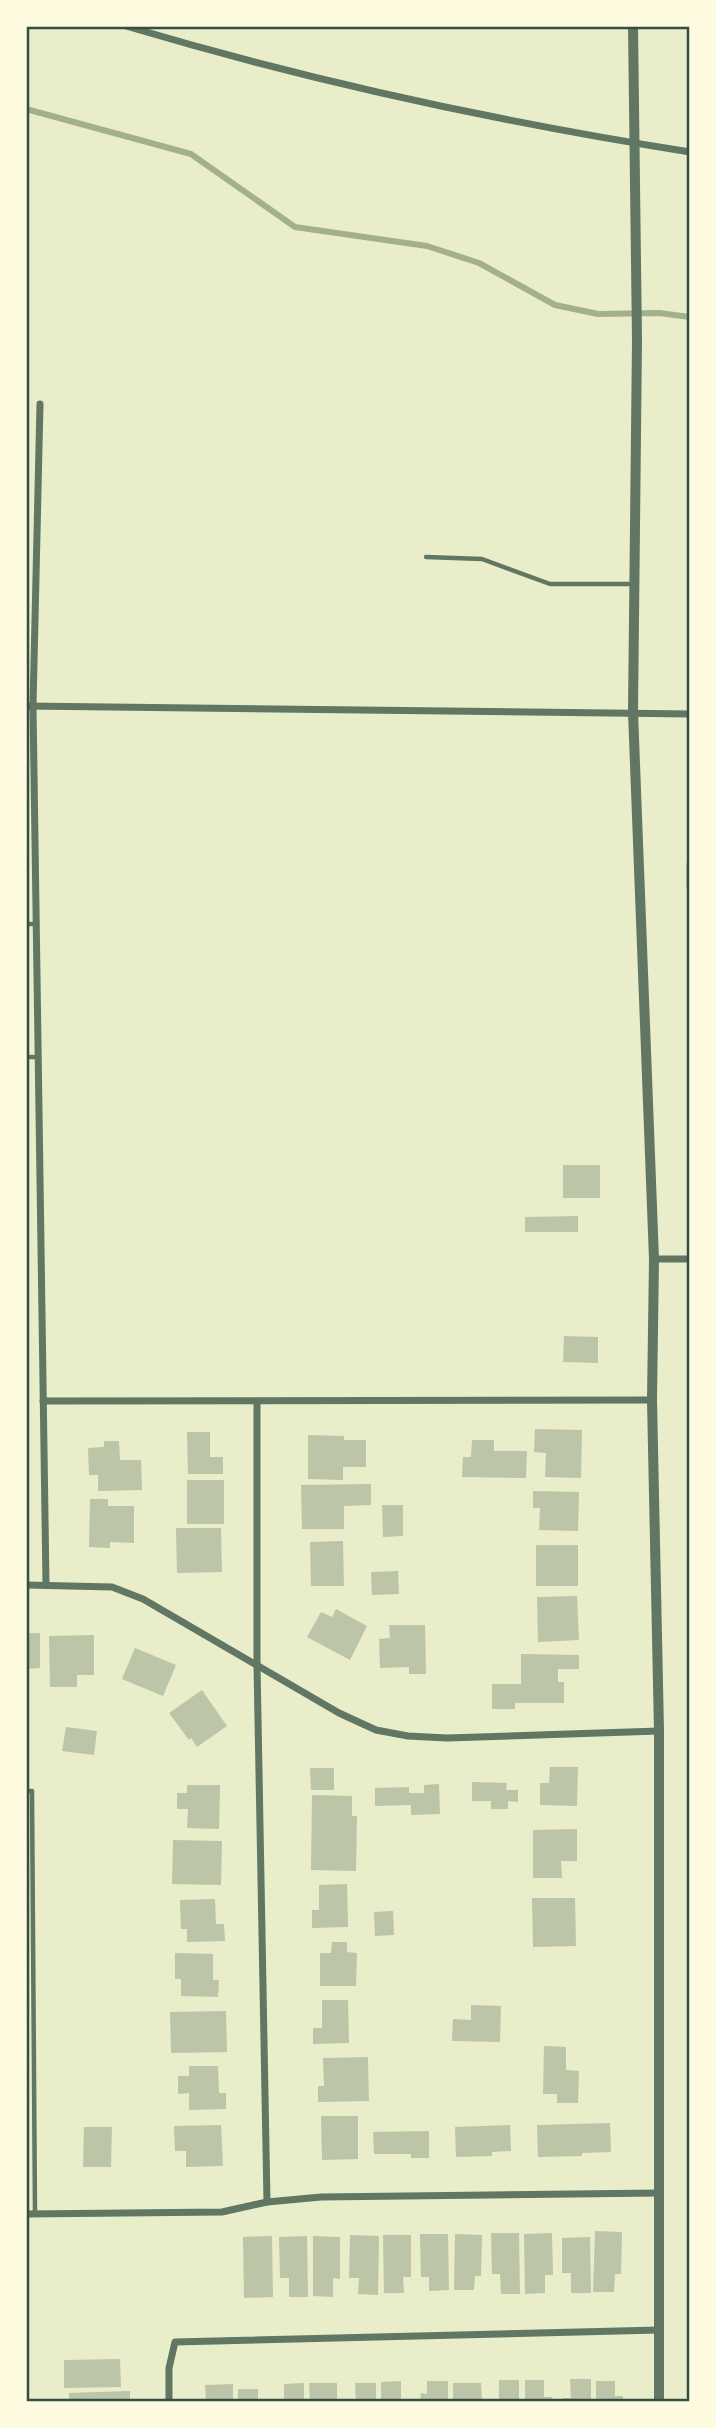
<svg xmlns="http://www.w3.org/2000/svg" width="716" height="2428" viewBox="0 0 716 2428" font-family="Cabin,sans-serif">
  <rect width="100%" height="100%" fill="#e9edc9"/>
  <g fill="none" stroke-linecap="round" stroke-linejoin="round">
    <path stroke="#a3b18a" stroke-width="6" d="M26,109L191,154L295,227L427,246L479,263L555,305L598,314L659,313L690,317"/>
  </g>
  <g fill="#bcc5a7">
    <rect x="686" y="863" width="4" height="25"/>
    <rect x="563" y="1165" width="37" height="33"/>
    <path d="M578,1216V1232H525V1217Z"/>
    <path d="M564,1336L598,1337V1363L563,1362Z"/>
    <path d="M535,1429L582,1430L581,1478L545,1477L546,1453L534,1452Z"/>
    <path d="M187,1432H210V1457H223V1474H188Z"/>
    <path d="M308,1435L344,1436V1440H366V1467H343V1480L308,1479Z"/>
    <path d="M472,1440H494V1451H527L526,1478L462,1477L463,1457H471Z"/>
    <path d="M104,1441H119L120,1460H141L142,1490L98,1491V1475H89L88,1448L104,1447Z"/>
    <rect x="187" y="1480" width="37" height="44"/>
    <path d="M371,1484V1505L344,1506V1529H302L301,1485Z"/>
    <path d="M533,1491L579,1492L578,1531L539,1530L540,1508H533Z"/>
    <path d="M90,1499H108V1506H134V1543L110,1542V1548L89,1547Z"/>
    <path d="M382,1505H403V1536L383,1537Z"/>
    <path d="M176,1528H221L222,1572L177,1573Z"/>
    <path d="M343,1541L344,1586H311L310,1542Z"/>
    <rect x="536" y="1545" width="42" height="41"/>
    <path d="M398,1571L399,1594L372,1595L371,1572Z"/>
    <path d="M577,1596L579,1640L538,1642L537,1597Z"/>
    <path d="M336,1609L367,1626L350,1660L307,1637L321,1612L332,1617Z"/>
    <path d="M389,1625H425L426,1674H409V1667L380,1668L379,1639L390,1638Z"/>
    <path d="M26,1633H40V1668L26,1669Z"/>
    <path d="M94,1635V1675H77V1687H50L49,1636Z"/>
    <path d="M135,1648L176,1665L163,1696L122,1679Z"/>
    <path d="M521,1654L579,1655V1669H558V1682H564V1703H515V1709H492V1684H521Z"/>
    <path d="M202,1690L227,1726L197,1747L191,1738L189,1740L169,1713Z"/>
    <path d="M66,1727L97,1731L94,1755L62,1751Z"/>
    <path d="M550,1767H578L577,1806L540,1805V1783H549Z"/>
    <path d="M310,1768H334V1790H311Z"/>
    <path d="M472,1782L507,1783L506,1790H518V1802L508,1801V1809H491V1801H472Z"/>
    <path d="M439,1784L440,1814L411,1815V1805L375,1806V1788L409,1787V1793H424V1785Z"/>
    <path d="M187,1785H220L219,1829L187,1828L188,1809H177V1793H187Z"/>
    <path d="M312,1795L352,1796V1816H357L356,1871L311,1870Z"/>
    <path d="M577,1829V1861H561L562,1878H533V1830Z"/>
    <path d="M173,1840L222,1841L221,1885L172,1884Z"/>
    <path d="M347,1884L348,1927L312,1928V1910H319V1885Z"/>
    <path d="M532,1898H575L576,1946L533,1947Z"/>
    <path d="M215,1899L216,1924H224L225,1941L187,1942V1929H181L180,1900Z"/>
    <path d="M393,1911L394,1935L375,1936L374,1912Z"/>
    <path d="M332,1942H347V1952L357,1953L356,1986H320V1953H331Z"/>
    <path d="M175,1953L213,1954V1980H219L218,1997L181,1996V1979H175Z"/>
    <path d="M322,2000H348L349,2043L313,2044V2028H322Z"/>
    <path d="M471,2005L501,2006L500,2042L452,2041L453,2019L471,2020Z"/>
    <path d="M226,2011L227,2052L171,2053L170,2012Z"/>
    <path d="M544,2046L566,2047V2070L579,2071L578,2103H557V2094H543Z"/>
    <path d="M368,2057L369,2101L318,2102V2086H324L323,2058Z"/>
    <path d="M189,2066H218L219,2093H226V2109L189,2110V2093L178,2094V2076H189Z"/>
    <path d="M321,2116H358V2159L322,2160Z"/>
    <path d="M610,2123L611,2152L582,2153V2156L538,2157L537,2125Z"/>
    <path d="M221,2125L223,2166L186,2167V2151H175L174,2126Z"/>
    <path d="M510,2125L511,2151L492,2152V2156L456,2157L455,2127Z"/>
    <path d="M84,2127H112L111,2167H83Z"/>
    <path d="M429,2131V2158H411V2154H374L373,2132Z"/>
    <path d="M595,2231L622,2232L621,2274H615L614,2292H593Z"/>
    <path d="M491,2233H519L520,2294H501L500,2274H492Z"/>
    <path d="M552,2233L553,2275H545V2293L525,2294L524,2234Z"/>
    <path d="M420,2234H448L449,2290L429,2291V2277H421Z"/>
    <path d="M455,2234L482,2235L481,2276H475L474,2290H454Z"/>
    <path d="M350,2235L379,2236L378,2295L358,2294L359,2278H349Z"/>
    <path d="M383,2235H411V2277H403L404,2293H384Z"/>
    <path d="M272,2236L273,2297L244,2298L243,2237Z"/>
    <path d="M307,2236L308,2297H289V2278H280L279,2237Z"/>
    <path d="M313,2236L340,2237V2279L333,2278V2297L313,2296Z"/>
    <path d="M590,2237L591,2293H571V2273H562V2238Z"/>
    <path d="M120,2359L121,2387L64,2388V2360Z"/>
    <path d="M570,2379H591V2402H563V2398H571Z"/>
    <path d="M499,2380H519V2402H491V2399H499Z"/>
    <path d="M525,2380H544V2397H552V2402H525Z"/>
    <path d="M401,2381V2402H381V2382Z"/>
    <path d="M427,2381H448V2402H420L421,2393L427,2394Z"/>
    <path d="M596,2381H615V2396H623V2402H596Z"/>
    <path d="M304,2383V2402H284V2384Z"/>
    <path d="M309,2383H337V2402H310Z"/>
    <path d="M355,2383H376V2402H356Z"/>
    <path d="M453,2383H481L482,2402H453Z"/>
    <path d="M233,2384V2402H206L205,2385Z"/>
    <rect x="238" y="2389" width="20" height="13"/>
    <path d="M130,2391V2402H69V2393Z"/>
  </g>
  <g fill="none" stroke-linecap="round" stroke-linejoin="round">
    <g stroke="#617663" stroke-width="4.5">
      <path d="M426,557L482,559L550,584H632"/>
      <path d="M26,924H36"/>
      <path d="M26,1057H38"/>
      <path d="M26,1791H32L35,2214"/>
    </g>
    <g stroke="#617663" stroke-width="7">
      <path d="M126,26C310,81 500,122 690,152"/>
      <path d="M40,404L33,706L46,1584"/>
      <path d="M26,706L690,714"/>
      <path d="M654,1259H690"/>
      <path d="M43,1401L652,1400"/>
      <path d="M257,1401V1665L267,2202"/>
      <path d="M26,1585L112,1587L143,1599L339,1713L376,1730L408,1736L447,1738L659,1731"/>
      <path d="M26,2214L222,2212L267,2202L321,2197L659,2193"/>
      <path d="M169,2402V2368L175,2342L659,2330"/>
    </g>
    <path stroke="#617663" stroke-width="10" d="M633,26L637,340L633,712L654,1259L652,1400L659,1731V2402"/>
  </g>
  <rect width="716" height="2428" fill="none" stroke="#fefae0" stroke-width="56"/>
  <rect x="28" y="28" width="660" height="2372" fill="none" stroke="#344e41" stroke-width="2.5"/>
</svg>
